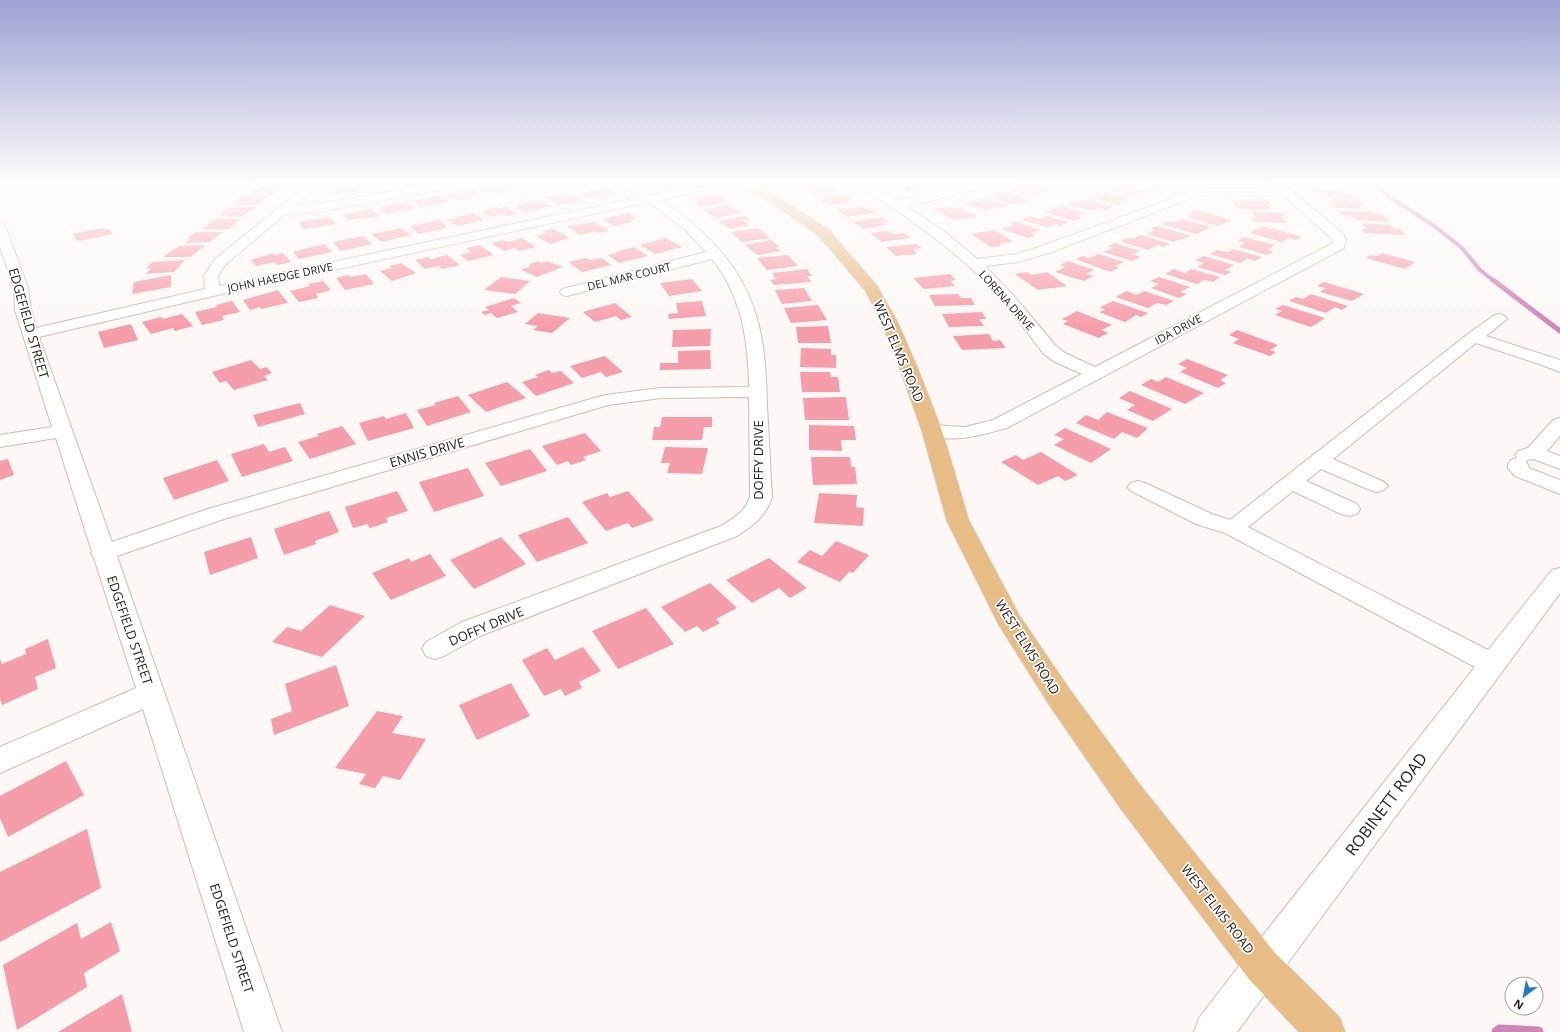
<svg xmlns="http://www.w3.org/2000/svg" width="1560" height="1032" viewBox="0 0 1560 1032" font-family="'Open Sans',sans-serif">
  <rect width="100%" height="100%" fill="#fdf8f6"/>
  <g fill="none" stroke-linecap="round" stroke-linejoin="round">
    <path stroke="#cd86b6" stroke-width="4" d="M1378,184L1388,196L1433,225L1462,248L1480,270L1494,281"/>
    <path stroke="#cd86b6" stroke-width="5" d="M1493,280L1560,331"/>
    <path stroke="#cd86b6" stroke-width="11" d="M1497,1032L1500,1030L1538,1032"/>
  </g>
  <g fill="#f69dab">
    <path d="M501,184H505L513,188L496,194L494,192L489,193L479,188Z"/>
    <path d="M514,184H532L535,185L521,188Z"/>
    <path d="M786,184H809L798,187Z"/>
    <path d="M828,184L833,187H830L838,192L820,195L816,193L813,194L803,189Z"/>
    <path d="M889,184H920L925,186L908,191Z"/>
    <path d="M1022,184L1047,190L1037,195L1032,193L1028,195L1010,190Z"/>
    <path d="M1032,184H1065L1057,187L1060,188L1056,190Z"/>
    <path d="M1137,184H1166L1158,187L1163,188L1156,190L1135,185Z"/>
    <path d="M1305,184H1338L1342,187L1306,186Z"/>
    <path d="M261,185H284L272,194H249Z"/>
    <path d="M342,185H364L353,193H330Z"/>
    <path d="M1129,186L1148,191L1139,195L1142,196L1137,197L1111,190L1121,187L1125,188Z"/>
    <path d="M602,187L616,193L593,199L579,193Z"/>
    <path d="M1311,188L1340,190L1345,194H1351L1355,198L1326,197L1321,192H1315Z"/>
    <path d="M472,189L480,194L455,201L446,194Z"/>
    <path d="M1003,191L1022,197L1019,198L1029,201L1012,204L990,197L1000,194L995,193Z"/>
    <path d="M1103,191L1127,198L1118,201L1123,202L1117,205L1091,197L1098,195L1094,194Z"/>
    <path d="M720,194L727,198L723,199L728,202L701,207L694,204L699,203L693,199Z"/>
    <path d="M556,195L560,198L574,195L584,200L559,205L546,197Z"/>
    <path d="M847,195L853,198L847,199L851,202L830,206L820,200Z"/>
    <path d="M243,196H269L257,205H236L241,201H236Z"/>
    <path d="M440,196L448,201L429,207L427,205L421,207L413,201Z"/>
    <path d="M984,199L1008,205L1002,208L996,207L987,210L963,204L971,201L977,202Z"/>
    <path d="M1330,199L1359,201L1365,205H1356L1361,209L1335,208L1330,204H1336Z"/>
    <path d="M1087,200L1112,207L1105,210L1100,208L1092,211L1066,204L1073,202L1078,203Z"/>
    <path d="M1237,200L1269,201L1272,205H1267L1272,210L1238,209L1233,203H1239Z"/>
    <path d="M533,201L536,202L542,201L552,206L526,212L516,206Z"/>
    <path d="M406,202L414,208L387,215L378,208Z"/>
    <path d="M728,205L741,213L716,218L703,210Z"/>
    <path d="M861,206L865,209H870L876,213L847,217L837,210Z"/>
    <path d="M1061,206L1085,213L1076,216L1082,218L1074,221L1045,212Z"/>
    <path d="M232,207H256L241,217L220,216L223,214H220Z"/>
    <path d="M497,207L499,208L507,207L517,214L506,216L503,214L489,217L482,212Z"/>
    <path d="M943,207L946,209L958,207L977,216L955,220L933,209Z"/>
    <path d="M371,209L380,216L348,220L343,215Z"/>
    <path d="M1195,210L1232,220L1218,226L1187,217L1195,214L1189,212Z"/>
    <path d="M1338,211L1373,212L1375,214H1381L1391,222L1356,220L1351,216L1343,215Z"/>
    <path d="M1251,212L1281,213L1286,218L1281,217L1287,223L1255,222L1251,218H1257Z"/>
    <path d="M473,213L484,220L457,226L447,220Z"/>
    <path d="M628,213L637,219L630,221L632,222L614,226L602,219Z"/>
    <path d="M745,216L751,219L742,220L750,225L731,229L718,221Z"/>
    <path d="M1031,216L1039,219L1047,216L1069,222L1061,226L1056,224L1047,227L1022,220Z"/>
    <path d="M329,217L336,224L304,229L299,222Z"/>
    <path d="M882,217L889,221L882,222L886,225L864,229L853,222Z"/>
    <path d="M216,219H241L229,229H202Z"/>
    <path d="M1182,219L1211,227L1196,234L1161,224L1169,221L1174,222Z"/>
    <path d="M439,220L448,228L419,234L410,226Z"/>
    <path d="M595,222L609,231L598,233L596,231L580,235L567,226Z"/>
    <path d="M1016,222L1041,230L1031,233L1036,235L1028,238L1002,229L1014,225L1009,224Z"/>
    <path d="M1361,223L1389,225L1395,229H1399L1406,235L1366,233L1361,229H1367Z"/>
    <path d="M1157,226L1192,236L1173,242L1147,234L1155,230L1150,229Z"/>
    <path d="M1263,226L1302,237L1296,240L1289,238L1282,242L1250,233Z"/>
    <path d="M103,228L105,230L109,229L113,234L78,241L73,234Z"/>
    <path d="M401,228L411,235L381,242L372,234Z"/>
    <path d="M758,228L770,238L742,242L731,232Z"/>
    <path d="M554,229L569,238L550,244L536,236L547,233L543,231Z"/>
    <path d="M995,230L1013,242L999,244L1002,246L991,247L971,234Z"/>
    <path d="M888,231L893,234L904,233L911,238L881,242L871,233Z"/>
    <path d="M196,232H223L209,242L185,243L192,238H187Z"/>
    <path d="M1141,235L1170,244L1164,247L1158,245L1148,250L1120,241L1128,238L1132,239Z"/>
    <path d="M363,236L372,244L341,251L333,242Z"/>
    <path d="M1244,237L1275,245L1267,250L1273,252L1267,255L1239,247L1245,243L1237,241Z"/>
    <path d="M522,238L536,247L519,251L515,248L504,251L491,243L504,240L508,242Z"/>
    <path d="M666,238L682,247L655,254L640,245Z"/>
    <path d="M771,240L779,247H775L781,251L758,255L745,245Z"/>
    <path d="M1115,243L1140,251L1132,254L1141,257L1132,261L1103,252L1113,248L1108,246Z"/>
    <path d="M324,244L332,252L299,259L293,252Z"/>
    <path d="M917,244L922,248L913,249L917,254L896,256L886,247Z"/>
    <path d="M206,245L190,257H163L179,246Z"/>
    <path d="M480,245L494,255L468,261L460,255L471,252L466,248Z"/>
    <path d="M634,247L648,256L619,263L608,255L617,253L615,252Z"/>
    <path d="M1233,249L1262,257L1255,261L1247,258L1241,263L1210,254L1217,250L1228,252Z"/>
    <path d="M273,253L274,255L283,253L291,262L277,265L274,262L256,266L251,260Z"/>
    <path d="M1382,253L1415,262L1405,269L1366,258L1371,255L1377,256Z"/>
    <path d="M1099,254L1124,262L1115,266L1119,268L1110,272L1075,259L1083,256L1089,258Z"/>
    <path d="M447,255L460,265L442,269L438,266L425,269L415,260L428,257L431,259Z"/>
    <path d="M788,255L798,266L767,270L757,258Z"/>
    <path d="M1204,256L1234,265L1225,270L1232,272L1225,275L1197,267L1204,263L1195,260Z"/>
    <path d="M586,258L590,260L602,258L611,265L582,272L568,262Z"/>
    <path d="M185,260L174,272L146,274L151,268L146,269L152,262Z"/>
    <path d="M538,261L541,263L547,261L563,267L537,277L521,270L531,266L528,265Z"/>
    <path d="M1068,261L1094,270L1086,274L1094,276L1084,281L1055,272L1065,267L1060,265Z"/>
    <path d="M401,263L416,273L392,281L380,271L392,268L389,266Z"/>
    <path d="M807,269L812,276H807L811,282L774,285L770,280L776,279L772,273Z"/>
    <path d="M1174,269L1185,273L1191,269L1220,277L1213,282L1204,280L1197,284L1165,274Z"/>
    <path d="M1027,272L1032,275L1047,272L1067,286L1038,290L1015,274Z"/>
    <path d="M366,274L374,284L345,290L336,278L348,275L350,277Z"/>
    <path d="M950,274L956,280L950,281L955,286L924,289L913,278Z"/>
    <path d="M171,275V287L132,294L134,282Z"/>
    <path d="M501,277L530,281L515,294L484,290Z"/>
    <path d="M1159,277L1190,287L1180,292L1187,294L1179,298L1151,288L1159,284L1150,281Z"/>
    <path d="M692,279L702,291L669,296L660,283Z"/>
    <path d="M323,281L331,290L316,294L318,298L299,302L290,291L310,286L308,284Z"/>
    <path d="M1324,282L1364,294L1352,301L1320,292L1326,288L1317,286Z"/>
    <path d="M804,288L812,301L782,304L775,290Z"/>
    <path d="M278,290L288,303L261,309L260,307L250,310L243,300Z"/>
    <path d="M1126,291L1137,295L1144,291L1174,301L1166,305L1157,303L1148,308L1116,297Z"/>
    <path d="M958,294L961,298H971L975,305L935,306L929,295Z"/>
    <path d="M1311,294L1348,306L1342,310L1335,307L1326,313L1289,301L1296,297L1303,299Z"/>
    <path d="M514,298L521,303L511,306L518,312L497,318L491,313L485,315L481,312L489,310L485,307Z"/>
    <path d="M232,301L240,312L222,316L224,320L202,325L195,312L217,307L216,305Z"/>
    <path d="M702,301L706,316L669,319L668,314L678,313L676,303Z"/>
    <path d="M1113,301L1148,313L1141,317L1136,315L1125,322L1099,312L1105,310L1100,307Z"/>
    <path d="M615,303L632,317L621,320L616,316L595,322L583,312Z"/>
    <path d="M818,305L827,320L791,323L784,308Z"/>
    <path d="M1283,305L1325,318L1311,327L1275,315L1282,311L1275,309Z"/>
    <path d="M1077,311L1112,325L1101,330L1108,333L1099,338L1063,324L1068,321L1062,319Z"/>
    <path d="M982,312L986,319H979L984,326L949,327L942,314Z"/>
    <path d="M538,313L570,318L552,333L533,330L538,326L525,324Z"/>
    <path d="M182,314L193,326L175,331L173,328L151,334L142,322L161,317L163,319Z"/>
    <path d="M131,324L138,340L104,348L98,332Z"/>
    <path d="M828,326L831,343H798L796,327Z"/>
    <path d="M711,329L710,346L672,347L673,330Z"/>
    <path d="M1237,330L1278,345L1270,350L1276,352L1270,356L1233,343L1239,339L1229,335Z"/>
    <path d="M989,334L993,341L1000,340L1006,348L962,350L953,336Z"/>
    <path d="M801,348L831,349V355H836V368L800,367Z"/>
    <path d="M710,350L711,369L660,370V363H678V351Z"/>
    <path d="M605,356L623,372L606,377L601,372L582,378L570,366Z"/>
    <path d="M1187,359L1228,375L1220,380L1226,383L1218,388L1180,372L1187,368L1178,364Z"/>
    <path d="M251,360L260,369L266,367L272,373L264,376L268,380L234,390L226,381L220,383L212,372Z"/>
    <path d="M549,370L552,373L561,371L574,383L536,396L522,382L538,377L535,375Z"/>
    <path d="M800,372H830L831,377H838L840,392H802Z"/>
    <path d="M1166,377L1204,393L1185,404L1141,385L1151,379L1158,382Z"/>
    <path d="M507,382L526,398L486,412L468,395Z"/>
    <path d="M1130,391L1172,409L1153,421L1127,410L1135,405L1119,398Z"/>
    <path d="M458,396L471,412L427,426L417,410L436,405L434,403Z"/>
    <path d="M846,397L849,420H805L803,398Z"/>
    <path d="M300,403L305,414L258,427L253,415Z"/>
    <path d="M1107,412L1148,428L1137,438L1122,432L1114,439L1076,423L1086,415L1098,420Z"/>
    <path d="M406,413L414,428L368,441L359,423L384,416L386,419Z"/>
    <path d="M662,417H712V427H704L702,440H652L654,427H660Z"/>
    <path d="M809,425L854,426L856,440H841L842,451L809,450Z"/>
    <path d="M342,426L356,444L310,459L298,442L319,436L317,434Z"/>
    <path d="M1065,428L1111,449L1091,463L1054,445L1064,439L1054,435Z"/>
    <path d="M585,433L601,451L583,457L586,460L571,465L568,461L557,465L542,446Z"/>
    <path d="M264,444L269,452L285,447L293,461L242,477L231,454Z"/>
    <path d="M665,447L708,448L702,474L667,473L670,463H661Z"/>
    <path d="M530,449L547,471L501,486L485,463Z"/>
    <path d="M1041,452L1078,475L1065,481L1058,476L1038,485L1001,462L1016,455L1023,460Z"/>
    <path d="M811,457H850L851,467H855L857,484L813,485Z"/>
    <path d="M8,459L14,475L0,480V461Z"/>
    <path d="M217,460L229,481L174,500L163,478Z"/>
    <path d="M468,468L484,496L434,512L419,482Z"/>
    <path d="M397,491L408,511L386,518L388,522L370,528L367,524L353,528L345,507Z"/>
    <path d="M628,491L654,520L632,528L628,523L606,531L582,502L607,493L610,497Z"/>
    <path d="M819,493L857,495L856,507L864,508L863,526L814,523Z"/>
    <path d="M329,511L339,532L315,541L316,544L284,555L274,529Z"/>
    <path d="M568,517L588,543L537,562L518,535Z"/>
    <path d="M251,537L258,558L210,575L204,552Z"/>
    <path d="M501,537L526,564L474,589L450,560Z"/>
    <path d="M836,541L869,555L853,573L849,572L840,582L797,562L810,550L822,556Z"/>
    <path d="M430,554L446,576L391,600L372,573L409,558L411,562Z"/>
    <path d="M769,558L807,588L790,598L779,588L752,603L726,580Z"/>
    <path d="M710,583L737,608L716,619L720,623L703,632L697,626L685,632L661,607Z"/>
    <path d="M330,605L365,616L322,657L272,642L287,627L301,631Z"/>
    <path d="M646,608L674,644L618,669L592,631Z"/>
    <path d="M48,639L56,668L35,677L38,689L2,705L0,698V659L2,664L26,654L25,649Z"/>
    <path d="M583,647L601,671L579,682L582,688L565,696L561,689L544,696L522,660L547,648L555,660Z"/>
    <path d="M336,665L349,706L274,735L271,719L292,711L285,684Z"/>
    <path d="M511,683L530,716L477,740L459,705Z"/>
    <path d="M377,711L403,716L392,733L426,739L400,780L383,776L375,788L359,784L366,774L335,768Z"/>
    <path d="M66,761L84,795L8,837L0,818V796Z"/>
    <path d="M87,829L101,888L0,942V872Z"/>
    <path d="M111,922L120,951L84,973L87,987L17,1030L3,965L77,923L81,939Z"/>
    <path d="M122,994L132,1032H58Z"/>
  </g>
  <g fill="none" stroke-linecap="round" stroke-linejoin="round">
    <g stroke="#d3b9b1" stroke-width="2">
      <g id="minor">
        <path d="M308,184H321L295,206L320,204L435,184H458L452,187L320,212L285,214L225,265L218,276L219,286L641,197L621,186L620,184H633L653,195L705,184H724L723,186L661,200C701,226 739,263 754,309C765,340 766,373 767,406C769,436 770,467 772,497C766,516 753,526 737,536L480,636L444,656L435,659L426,656L422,649L426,642L462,622L721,526C734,518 745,512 750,497L749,397L661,398L608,405L224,519L117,556L282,1032H244L143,709L0,773V747L136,688L94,558L91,553L92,552L56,438L0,447V435L52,427L15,310L14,288L0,247V224L4,225L6,228L28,288L31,310L36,328L205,289L204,276L215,259ZM649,202L684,229L706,252L562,289L560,292L562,295L567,296L712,259C742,296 748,341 749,387L661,388L605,395L208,509L112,542L39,337L213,296Z"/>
        <path d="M853,184H867L898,200L949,190L971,184H987L986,186L951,196L906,206L945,232L977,259L1017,254L1039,247L1195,190L1219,188L1276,189L1272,184H1283L1340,231L1346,239L1344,248L1007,428C977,436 956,443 925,435L922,431L925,427L932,425L965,427L993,420L1082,374L1053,361L1043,353L1004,302L969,266L935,238L892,207L855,186ZM1219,194L1284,196L1330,237L1333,240V243L1095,367L1065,353L1055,345L1014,296L985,266L1018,262L1049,253L1197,196Z"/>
        <path d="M1499,314L1505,316L1507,319L1486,336L1560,360V372L1542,365L1476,343L1333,459L1384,482L1388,486L1384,490L1377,492L1370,490L1321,469L1306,481L1357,504L1360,509L1357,514L1349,516L1341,514L1293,491L1248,527L1488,650L1552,570L1560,568V593L1237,1032H1194L1199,1018L1249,953L1475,667L1225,533L1196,524L1131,491L1127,487L1131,483L1138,481L1145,483L1212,514L1230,520L1468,334L1493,316Z"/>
        <path d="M1560,418V436L1547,451L1560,456V469L1533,459L1526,461L1529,468L1560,480V494L1515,476L1508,468V464L1511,460L1517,458L1515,455L1518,451L1528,448L1553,420Z"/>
      </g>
    </g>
    <g stroke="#d7d6d5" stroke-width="2">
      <path id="major" d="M738,184H752L777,197L828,229L877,286L896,319L918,369L942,431L969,521L1019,615L1070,690L1143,789L1275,953L1340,1018L1345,1032H1299L1249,979L1121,809L1050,706L999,625L947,521L922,431L900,369L880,319L865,290L818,235L769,201L740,186Z"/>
    </g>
    <use href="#minor" fill="#fff" fill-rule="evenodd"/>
    <use href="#major" fill="#e7bc85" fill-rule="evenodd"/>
  </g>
  <linearGradient id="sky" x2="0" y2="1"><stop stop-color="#9da2d4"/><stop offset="0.56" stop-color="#fefcfb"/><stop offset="1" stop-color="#fefcfb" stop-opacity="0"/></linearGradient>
  <rect width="1560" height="328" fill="url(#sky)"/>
  <g text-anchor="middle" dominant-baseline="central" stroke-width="3.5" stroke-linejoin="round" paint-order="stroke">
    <g font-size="11" fill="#231a17" stroke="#fff">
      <text transform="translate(629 276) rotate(-14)">DEL MAR COURT</text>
      <text transform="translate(280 277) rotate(-12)">JOHN HAEDGE DRIVE</text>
      <text transform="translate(1007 300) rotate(48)">LORENA DRIVE</text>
      <text transform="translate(1178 329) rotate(-28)">IDA DRIVE</text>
    </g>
    <g font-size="13" fill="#231a17" stroke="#fff">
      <text transform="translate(29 323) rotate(74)">EDGEFIELD STREET</text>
      <text transform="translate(899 351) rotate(67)">WEST ELMS ROAD</text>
      <text transform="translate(427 452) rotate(-16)">ENNIS DRIVE</text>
      <text transform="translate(758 460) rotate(-90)">DOFFY DRIVE</text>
      <text transform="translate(486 626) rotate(-23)">DOFFY DRIVE</text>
      <text transform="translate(130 630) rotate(71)">EDGEFIELD STREET</text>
      <text transform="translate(1028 647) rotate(58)">WEST ELMS ROAD</text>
      <text transform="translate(1218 909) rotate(52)">WEST ELMS ROAD</text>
      <text transform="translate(232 938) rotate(72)">EDGEFIELD STREET</text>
    </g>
    <g font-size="16" fill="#231a17" stroke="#fff">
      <text transform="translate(1386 804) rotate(-53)">ROBINETT ROAD</text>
    </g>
  </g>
  <g transform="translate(1524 996) rotate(212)"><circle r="19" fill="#ffffff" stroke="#a7a3a2"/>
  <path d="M0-3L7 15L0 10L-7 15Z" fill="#2578c7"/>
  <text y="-6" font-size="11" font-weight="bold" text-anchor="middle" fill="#231a17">N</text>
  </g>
</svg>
